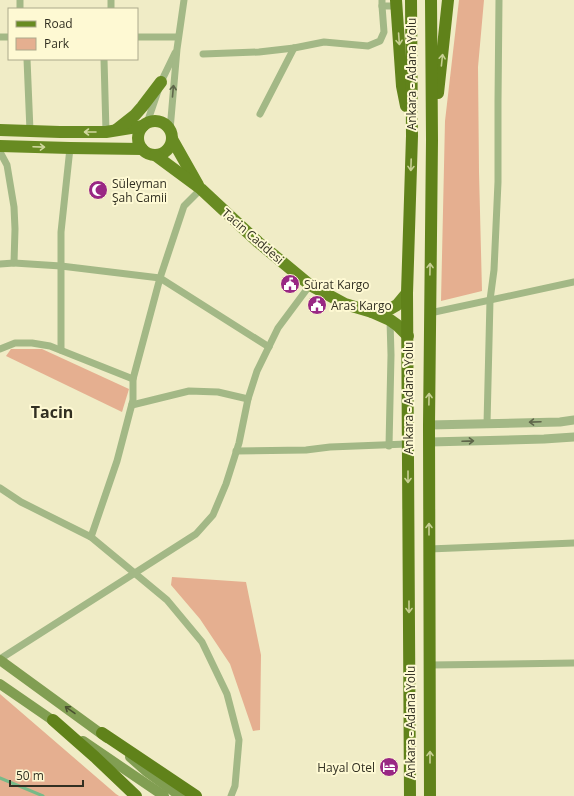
<svg xmlns="http://www.w3.org/2000/svg" width="574" height="796" viewBox="0 0 574 796" font-family="'Open Sans',sans-serif">
  <rect width="100%" height="100%" fill="#f0ecc6"/>
  <g fill="#e5af90">
    <path d="M459,0H484L478,67L479,172L482,291L441,301L445,121Z"/>
    <path d="M11,349H42L129,389L122,412L6,356Z"/>
    <path d="M172,577L246,582L261,655L260,730L253,731L230,664L200,619L171,585Z"/>
    <path d="M0,694L116,794L119,796H0Z"/>
  </g>
  <g fill="none" stroke-linecap="round" stroke-linejoin="round">
    <path stroke="#78ba88" stroke-width="3" d="M0,778L43,796"/>
    <g stroke="#a3b886" stroke-width="7">
      <path d="M111,0V9"/>
      <path d="M382,0V6H396"/>
      <path d="M20,9V0"/>
      <path d="M0,37H9"/>
      <path d="M137,37H178"/>
      <path d="M203,54L259,52L294,48L324,42L368,46L380,41L384,32L382,6"/>
      <path d="M27,59L30,131"/>
      <path d="M104,59L106,132"/>
      <path d="M260,114L294,48"/>
      <path d="M147,123L161,82L175,53"/>
      <path d="M170,130L177,49L184,0"/>
      <path d="M0,152L7,165L14,207L15,229L14,263L0,264"/>
      <path d="M14,263L61,266L160,278L269,347"/>
      <path d="M430,313L574,282"/>
      <path d="M0,349L15,343H32L50,346L133,379"/>
      <path d="M61,350V232L70,148"/>
      <path d="M132,405L189,391L218,392L248,399"/>
      <path d="M487,424L490,300L494,270L498,182V102L499,0"/>
      <path d="M389,446L391,355L390,320"/>
      <path d="M236,451L306,450L330,447L407,444"/>
      <path d="M0,488L21,502L91,537L167,600L202,642L227,694L239,740L235,786L231,796"/>
      <path d="M91,537L117,461L133,400V379L160,278L184,206L201,189"/>
      <path d="M429,549L574,543"/>
      <path d="M0,659L196,534L213,515L226,484L239,443L248,399L257,371L278,328L310,285"/>
      <path d="M430,665L574,663"/>
    </g>
    <g stroke="#a3b886" stroke-width="9">
      <path d="M429,425L560,422L574,420"/>
      <path d="M429,442L544,439L574,437"/>
    </g>
    <g stroke="#819e52" stroke-width="10">
      <path d="M0,660L107,738"/>
      <path d="M0,684L58,724"/>
      <path d="M83,741L164,796"/>
      <path d="M130,757L147,772L180,796"/>
    </g>
    <g stroke="#688b22" stroke-width="12">
      <circle cx="155" cy="138" r="17"/>
      <path d="M0,130L60,132H106L143,126"/>
      <path d="M116,130L135,115L142,107L161,82"/>
      <path d="M172,139L198,185"/>
      <path d="M0,146L70,148L142,149"/>
      <path d="M155,155L201,189L258,242L310,285L345,304L372,312L390,320L397,325L408,336"/>
      <path d="M372,312L390,309L397,305L407,293"/>
    </g>
    <g stroke="#60821a" stroke-width="12">
      <path d="M396,0L402,86L406,106"/>
      <path d="M438,93L448,0"/>
      <path d="M53,720L95,757L136,796"/>
      <path d="M102,733L196,796"/>
      <path d="M410,796L407,293L412,136L411,0"/>
      <path d="M430,796L429,425L432,140L431,0"/>
    </g>
  </g>
  <defs><path id="oneway-shaft" d="M-6 0H5M1.5-3L5.5 0L1.5 3" fill="none" stroke-width="1.6" stroke-linecap="round" stroke-linejoin="round"/></defs>
  <g stroke="#c7cf92">
    <use href="#oneway-shaft" transform="translate(399 39) rotate(86)"/>
    <use href="#oneway-shaft" transform="translate(442 60) rotate(-84)"/>
    <use href="#oneway-shaft" transform="translate(411 165) rotate(92)"/>
    <use href="#oneway-shaft" transform="translate(430 269) rotate(-89)"/>
    <use href="#oneway-shaft" transform="translate(429 399) rotate(-89)"/>
    <use href="#oneway-shaft" transform="translate(408 477) rotate(90)"/>
    <use href="#oneway-shaft" transform="translate(429 529) rotate(-90)"/>
    <use href="#oneway-shaft" transform="translate(409 607) rotate(90)"/>
    <use href="#oneway-shaft" transform="translate(430 757) rotate(-90)"/>
  </g>
  <g stroke="#5f664a">
    <use href="#oneway-shaft" transform="translate(173 91) rotate(-85)"/>
    <use href="#oneway-shaft" transform="translate(535 422) rotate(178)"/>
    <use href="#oneway-shaft" transform="translate(468 441) rotate(-2)"/>
  </g>
  <g stroke="#d1d89e">
    <use href="#oneway-shaft" transform="translate(90 132) rotate(180)"/>
    <use href="#oneway-shaft" transform="translate(39 147) rotate(2)"/>
  </g>
  <use stroke="#4a5130" href="#oneway-shaft" transform="translate(70 710) rotate(-145)"/>
  <defs>
    <g id="mosque-disc" transform="scale(1)"><circle r="9.5" fill="#992784" stroke="#fef9d3"/><path d="M3.5-4.9A6 6 0 1 0 3.5 4.9A5 5 0 1 1 3.5-4.9Z" fill="#fff"/></g>
    <g id="civic-disc" transform="scale(1)"><circle r="9.5" fill="#992784" stroke="#fef9d3"/><path d="M-.6-6.5H3V-4.5H.6V-3L4-1V1h2V6H-6V1h2V-1L-.6-3ZM-1.2 2.5V6h2.4V2.5Z" fill="#fff"/></g>
    <g id="hotel-disc" transform="scale(1)"><circle r="9.5" fill="#992784" stroke="#fef9d3"/><path d="M-6-4.5h1.5V1H6V5H4.5V3h-9V5H-6ZM-4 0a1.8 1.8 0 1 1 3.6 0ZM.5 0V-2.5h3Q6-2.5 6 0Z" fill="#fff"/></g>
  </defs>
  <g fill-rule="evenodd">
    <use href="#mosque-disc" x="98" y="190"/>
    <use href="#civic-disc" x="290" y="284"/>
    <use href="#civic-disc" x="317" y="305"/>
    <use href="#hotel-disc" x="389" y="767"/>
  </g>
  <g text-anchor="middle" dominant-baseline="central" stroke-width="4" stroke-linejoin="round" paint-order="stroke">
    <g font-size="12" fill="#323022" stroke="#fef9d3">
      <text transform="translate(411 74) rotate(-90)">Ankara - Adana Yolu</text>
      <text transform="translate(253 236) rotate(41)">Tacin Caddesi</text>
      <text transform="translate(408 398) rotate(-90)">Ankara - Adana Yolu</text>
      <text transform="translate(410 722) rotate(-90)">Ankara - Adana Yolu</text>
    </g>
    <g font-size="12" fill="#323022" stroke="#fef9d3" text-anchor="start">
      <text x="112" y="183">Süleyman<tspan x="112" dy="14">Şah Camii</tspan></text>
      <text x="304" y="284">Sürat Kargo</text>
      <text x="331" y="305">Aras Kargo</text>
      <text x="375" y="767" text-anchor="end">Hayal Otel</text>
    </g>
    <g font-size="16" font-weight="bold" fill="#323022" stroke="#fef9d3">
      <text x="52" y="412">Tacin</text>
    </g>
  </g>
  <rect x="8" y="8" width="130" height="52" fill="#fef9d3" stroke="#aca98c"/>
  <rect x="16" y="21" width="20" height="6" fill="#688b22" stroke="#aca98c"/>
  <text x="44" y="28" font-size="12" fill="#323022">Road</text>
  <rect x="16" y="38" width="20" height="12" fill="#e5af90" stroke="#aca98c"/>
  <text x="44" y="48" font-size="12" fill="#323022">Park</text>
  <path d="M10 780v6h73v-6" fill="none" stroke="#323022" stroke-width="2"/>
  <text x="16" y="780" font-size="12" fill="#323022" stroke="#fef9d3" stroke-width="3" paint-order="stroke">50 m</text>
</svg>
